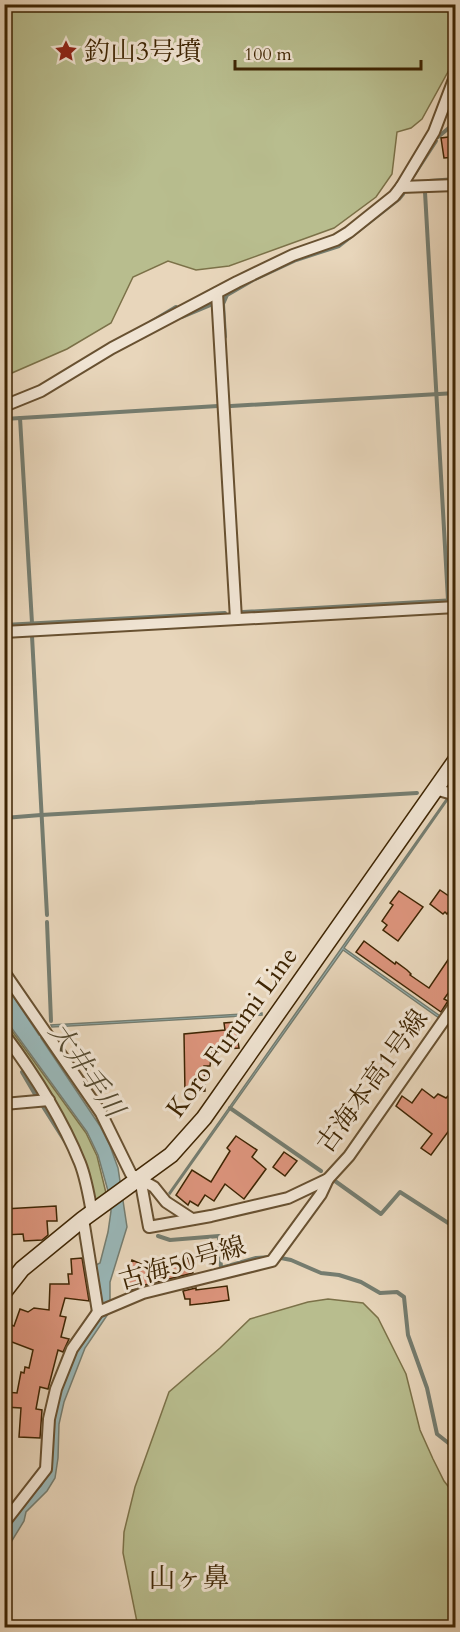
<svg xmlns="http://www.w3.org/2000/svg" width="460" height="1632" viewBox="0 0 460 1632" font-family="Cardo,'Noto Serif JP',serif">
  <rect width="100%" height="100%" fill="#e8d6bb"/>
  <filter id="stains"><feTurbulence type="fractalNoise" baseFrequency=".00333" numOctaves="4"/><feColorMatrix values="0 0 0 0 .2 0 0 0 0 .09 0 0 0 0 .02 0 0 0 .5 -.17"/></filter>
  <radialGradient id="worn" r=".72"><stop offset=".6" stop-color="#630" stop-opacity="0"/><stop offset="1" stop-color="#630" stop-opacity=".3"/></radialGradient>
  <g fill="#b8bd8e" stroke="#7b7148" stroke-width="1.5">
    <path d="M5,4L455,5V59L422,119L411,128L397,132L392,174L376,197L334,228L229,266L196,270L168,261L133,277L111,323L67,349L5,376Z"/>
    <path d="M4,1020L86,1133L97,1156L106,1193L97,1200L92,1198L52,1094L5,1025Z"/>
    <path d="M328,1299L363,1303L378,1318L406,1374L420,1430L433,1459L444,1481L455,1495V1627H138L123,1553L124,1532L135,1487L169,1392L220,1348L250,1319L308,1302Z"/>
  </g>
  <g fill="#99b7b8" stroke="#757d70" stroke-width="1.5">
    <path d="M450,794L451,795L344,948L440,1016L439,1018L343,950L170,1194L169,1193Z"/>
    <path d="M5,984L39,1035H41V1038L100,1126L110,1146L118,1168L127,1227L110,1282V1311L85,1348L64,1402L59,1424L58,1458L55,1478L47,1491L26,1512L24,1521L5,1552L4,1531L22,1504L41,1486L49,1472L53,1415L71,1356L101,1314L96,1265L100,1263L108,1232L111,1211L108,1191L98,1155L87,1132L5,1019Z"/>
    <path d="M262,1013V1015L52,1027L51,1025Z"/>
  </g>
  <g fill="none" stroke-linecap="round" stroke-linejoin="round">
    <g stroke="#757d70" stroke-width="4">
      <path d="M438,137L456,122"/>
      <path d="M414,175L436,141"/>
      <path d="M429,181L456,179"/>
      <path d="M425,192L448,600"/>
      <path d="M182,317L213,304"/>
      <path d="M151,322L176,307"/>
      <path d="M225,337L223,304L227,295L253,280L296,260L339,246L399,199L403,194"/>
      <path d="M231,406L456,393"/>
      <path d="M20,418L32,623"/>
      <path d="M4,419L218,406"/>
      <path d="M243,612L456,600"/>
      <path d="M4,625L225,613"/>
      <path d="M32,636L47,915"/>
      <path d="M4,818L41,815L417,793"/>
      <path d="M47,922L51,1021"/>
      <path d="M22,1072L36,1096"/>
      <path d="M42,1105L66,1143"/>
      <path d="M230,1108L321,1171"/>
      <path d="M335,1181L381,1214L400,1192L456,1228"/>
      <path d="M158,1236L170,1240L219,1236L221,1268L256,1258L271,1257"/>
      <path d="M281,1258L291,1260L321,1273L339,1275L361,1282L380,1293L397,1292L404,1297L408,1335L427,1388L437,1434L456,1449"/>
    </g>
  </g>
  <g fill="#dc947c" stroke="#3e2503" stroke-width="1.5">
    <path d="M456,136V157L444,158L441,138Z"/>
    <path d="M440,890L456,901V914L450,910L447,914L445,912L443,914L430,904Z"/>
    <path d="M399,891L423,907L398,941L383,930L387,925L382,921L393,905L390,903Z"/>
    <path d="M364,941L395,964L396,962L407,970L411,974L410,975L429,988L456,948V982L444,999L448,1001L441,1012L356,952Z"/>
    <path d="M235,1022L239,1048L212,1050L210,1066H204L205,1091L185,1093L184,1034L225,1030L224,1023Z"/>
    <path d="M422,1089L434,1098L438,1094L446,1098L449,1095L456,1099V1121L431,1155L421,1148L432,1134L396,1106L402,1096L412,1103Z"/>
    <path d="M236,1136L257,1150L252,1157L266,1169L244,1199L225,1184L214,1201L205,1195L198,1206L190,1201L188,1205L176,1195L192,1170L211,1182L230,1151L227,1148Z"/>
    <path d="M284,1152L297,1161L285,1176L273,1167Z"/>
    <path d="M56,1206L57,1221H47L48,1235L42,1240L24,1241L23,1234L4,1235V1209Z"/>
    <path d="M82,1258L89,1301L65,1298L60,1316L66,1317L61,1337L69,1339L63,1352L58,1350L48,1389L40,1387L36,1409L42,1410L40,1438L19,1437L21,1408L5,1407L6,1392L17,1393L21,1372L24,1373L25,1367L29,1368L33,1350L4,1339V1332L8,1324L14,1326L20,1309L28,1312L34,1308L49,1310L50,1284H69L68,1274H72L71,1259Z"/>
    <path d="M188,1258L193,1273L141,1286L126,1292L124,1286L132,1260L148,1267L156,1266Z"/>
    <path d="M227,1286L229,1300L208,1303L190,1305V1299H185L183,1291L196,1288V1290Z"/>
  </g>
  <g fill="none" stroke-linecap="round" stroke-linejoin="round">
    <g stroke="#685131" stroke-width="14">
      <g id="minor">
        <path d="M401,187L456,185"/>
        <path d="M217,293L236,619"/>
        <path d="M4,406L41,391L112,348L237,282L293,255L336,240L349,232L394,196L401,187L434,132L456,74"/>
        <path d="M4,632L456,607"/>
        <path d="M435,789L456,795"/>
        <path d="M4,972L101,1113L131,1174L154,1187L166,1202L192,1219"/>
        <path d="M4,1034C34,1074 61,1116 80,1163C86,1178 89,1196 92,1213"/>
        <path d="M4,1104L49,1100"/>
        <path d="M140,1178L149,1227L211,1216L288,1198L328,1179L349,1156L456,1003"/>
        <path d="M83,1219L98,1312"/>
        <path d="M4,1523L46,1469L49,1419L56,1389L72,1349L98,1312L143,1293L272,1261L321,1194L328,1179"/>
      </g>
    </g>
    <g stroke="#3e2503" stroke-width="18">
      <path id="secondary" d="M4,1292L22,1269L83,1219L171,1155L204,1118L456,760"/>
    </g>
    <use href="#minor" stroke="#f0e4d3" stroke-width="10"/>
    <use href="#secondary" stroke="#f0e4d3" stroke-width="15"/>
  </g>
  <defs>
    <g id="sight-bare" transform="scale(1.8)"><path d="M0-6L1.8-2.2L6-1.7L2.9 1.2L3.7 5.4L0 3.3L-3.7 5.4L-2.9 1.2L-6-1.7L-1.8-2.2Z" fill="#8f2418" stroke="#f0e4d3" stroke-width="2.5" paint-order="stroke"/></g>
  </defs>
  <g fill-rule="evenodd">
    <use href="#sight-bare" x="66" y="51"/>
  </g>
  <g text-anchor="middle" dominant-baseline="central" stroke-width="6" stroke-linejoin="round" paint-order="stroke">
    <g font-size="26" fill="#3e2503" stroke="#f0e4d3" text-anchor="start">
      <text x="84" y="51">釣山3号墳</text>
    </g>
    <g font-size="26" fill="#3e2503" stroke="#f0e4d3">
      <text transform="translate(232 1032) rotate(-54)">Koro Furumi Line</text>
      <text transform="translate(372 1081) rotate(-54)">古海本高1号線</text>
      <text transform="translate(182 1263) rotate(-16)">古海50号線</text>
    </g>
    <g font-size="27" font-style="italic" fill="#554a30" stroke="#f0e4d3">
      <text transform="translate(86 1070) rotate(55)">大井手川</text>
    </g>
    <g font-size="27" fill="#3e2503" stroke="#f0e4d3">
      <text x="189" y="1578">山ヶ鼻</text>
    </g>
  </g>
  <rect width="460" height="1632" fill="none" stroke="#e8d6bb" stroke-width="24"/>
  <rect x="6" y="6" width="448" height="1620" fill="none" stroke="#3e2503" stroke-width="3"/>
  <rect x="12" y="12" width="436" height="1608" fill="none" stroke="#3e2503" stroke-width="1.5"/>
  <path d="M235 60v9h186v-9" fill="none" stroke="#3e2503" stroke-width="3"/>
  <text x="244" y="60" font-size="18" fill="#3e2503" stroke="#f0e4d3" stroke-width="4.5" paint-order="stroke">100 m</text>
  <rect width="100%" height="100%" filter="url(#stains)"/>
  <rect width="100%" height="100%" fill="url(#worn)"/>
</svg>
